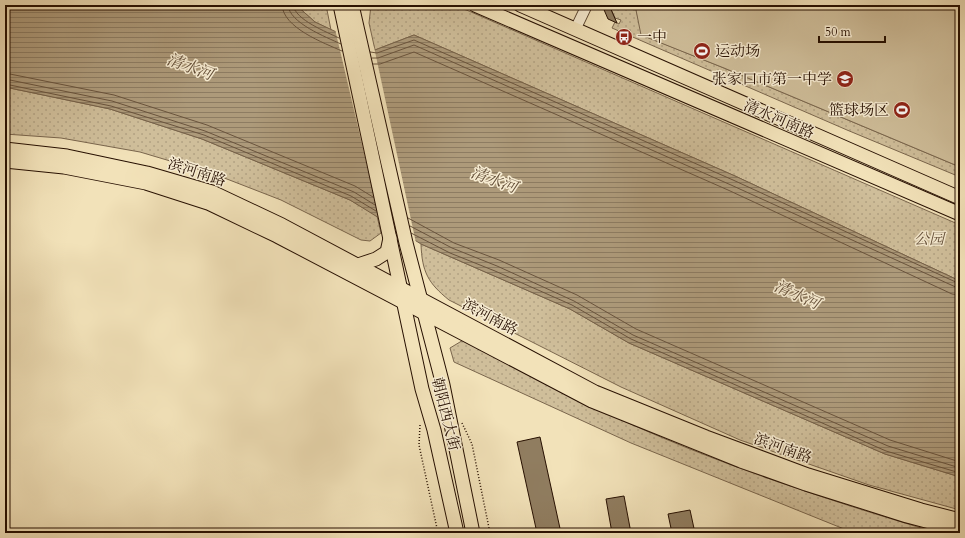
<svg xmlns="http://www.w3.org/2000/svg" width="965" height="538" viewBox="0 0 965 538" font-family="Cardo,'Noto Serif SC',serif">
  <defs>
    <pattern id="green-dots" width="8" height="8" patternUnits="userSpaceOnUse"><rect width="8" height="8" fill="#cfbe9a"/><path d="M2 2h.1M6 6h.1" fill="none" stroke="#b2a283" stroke-width="1.8" stroke-linecap="round"/></pattern>
    <pattern id="water-rules" width="6" height="5" patternUnits="userSpaceOnUse"><rect width="6" height="5" fill="#ad9a7a"/><path d="M0 2.5h6" fill="none" stroke="#8d7c62"/></pattern>
  </defs>
  <rect width="100%" height="100%" fill="#f2e2b9"/>
  <filter id="stains"><feTurbulence type="fractalNoise" baseFrequency=".005" numOctaves="4"/><feColorMatrix values="0 0 0 0 .2 0 0 0 0 .09 0 0 0 0 .02 0 0 0 .5 -.17"/></filter>
  <radialGradient id="worn" r=".72"><stop offset=".6" stop-color="#630" stop-opacity="0"/><stop offset="1" stop-color="#630" stop-opacity=".3"/></radialGradient>
  <g fill="url(#green-dots)" stroke="#7a664d">
    <path d="M296,5H326L331,30L315,22Z"/>
    <path d="M371,5H455L960,225V281L735,176L414,35L375,50L369,23Z"/>
    <path d="M609,5H635L642,35L724,68L960,167V177L847,130L612,28L615,22L619,24L621,20L615,18Z"/>
    <path d="M5,87L110,109L202,139L350,200L377,216L381,233L370,241L361,240L281,200L214,174L140,152L61,138L5,134Z"/>
    <path d="M421,244L570,309L629,343L885,454L960,477V510L869,485L740,440L621,387L449,300C428,283 422,272 421,244Z"/>
    <path d="M465,339C511,363 556,390 602,411C711,462 824,499 938,533H854L631,443L454,362L450,348Z"/>
  </g>
  <path fill="#cfbe9a" stroke="#7a664d" d="M635,5H960V167L724,68L641,35Z"/>
  <path fill="url(#water-rules)" stroke="#776249" d="M5,5H296L315,22L375,50L414,35L735,176L960,281V477L885,454L629,343L570,309L421,244L350,200L202,139L110,109L5,87Z"/>
  <path fill="#f2e2b9" d="M335,29L374,47L416,243L380,221Z"/>
  <g fill="none" stroke-linecap="round" stroke-linejoin="round">
    <g stroke="#6a543d" stroke-width="1">
      <path d="M282,5C283,28 324,43 342,51"/>
      <path d="M288,5C289,23 326,37 341,44"/>
      <path d="M293,5C295,20 327,32 339,38"/>
      <path d="M370,52L377,53L414,40L733,180L960,284"/>
      <path d="M372,58H378L414,45L731,185L960,289"/>
      <path d="M373,64H380L414,52L728,190L952,294L960,295"/>
      <path d="M5,73L114,95L207,125L355,186L373,197"/>
      <path d="M5,79L112,101L205,131L354,192L375,205"/>
      <path d="M5,84L111,106L204,135L351,196L376,211"/>
      <path d="M408,218L454,243L499,260L577,295L636,329L890,440L960,462"/>
      <path d="M410,226L452,248L497,266L574,301L633,335L888,446L960,468"/>
      <path d="M411,233L450,253L495,271L572,305L631,339L886,451L960,473"/>
    </g>
  </g>
  <g fill="#907d60" stroke="#260f00">
    <path d="M602,5H609L617,23L608,19Z"/>
    <path d="M540,437L561,533H537L517,442Z"/>
    <path d="M624,496L631,533H612L606,499Z"/>
    <path d="M690,510L695,533H672L668,514Z"/>
  </g>
  <g fill="none" stroke-linecap="round" stroke-linejoin="round">
    <g stroke="#59442e" stroke-width="12">
      <path id="minor" d="M575,30L587,5"/>
    </g>
    <g stroke="#260f00" stroke-width="15">
      <g id="major">
        <path d="M340,5L422,389L434,430L457,533"/>
        <path d="M352,5L406,243L443,385L473,533"/>
        <path d="M475,5L960,214"/>
        <path d="M520,5L960,198"/>
        <path d="M5,149L67,156L147,173L212,192L282,225L595,392L706,437L808,475L921,510L960,520"/>
        <path d="M5,161L64,167L146,183L208,203L277,236L592,401L741,461L806,484L907,516L960,530"/>
        <path d="M358,265L376,259L387,252L390,238"/>
      </g>
    </g>
    <g stroke="#260f00" stroke-width="1.5" stroke-dasharray="1 2" stroke-linecap="butt">
      <path d="M462,423L472,444L490,533"/>
      <path d="M420,425L419,445L438,533"/>
    </g>
    <use href="#minor" stroke="#f7ecd2" stroke-width="10"/>
    <use href="#major" stroke="#f2e2b9" stroke-width="13"/>
  </g>
  <defs>
    <g id="bus-disc" transform="scale(0.9)"><circle r="9.5" fill="#8f2418" stroke="#f7ecd2"/><path d="M-5-6H5V4H4V6H2V4H-2V6H-4V4H-5ZM-3.5-4V0h7V-4ZM-3.5 1.2v1.5H-2V1.2ZM2 1.2v1.5H3.5V1.2Z" fill="#fff"/></g>
    <g id="stadium-disc" transform="scale(0.9)"><circle r="9.5" fill="#8f2418" stroke="#f7ecd2"/><path d="M0-5a6.5 5 0 1 0 0 10a6.5 5 0 1 0 0-10ZM-3.5-1.8h7v3.6h-7Z" fill="#fff"/></g>
    <g id="school-disc" transform="scale(0.9)"><circle r="9.5" fill="#8f2418" stroke="#f7ecd2"/><path d="M0-5L7-2L0 1L-7-2ZM-4 1L0 2.5L4 1V4Q0 6-4 4Z" fill="#fff"/></g>
  </defs>
  <g fill-rule="evenodd">
    <use href="#bus-disc" x="624" y="37"/>
    <use href="#stadium-disc" x="702" y="51"/>
    <use href="#school-disc" x="845" y="79"/>
    <use href="#stadium-disc" x="902" y="110"/>
  </g>
  <g text-anchor="middle" dominant-baseline="central" stroke-width="3" stroke-linejoin="round" paint-order="stroke">
    <g font-size="15" fill="#260f00" stroke="#f7ecd2" text-anchor="start">
      <text x="637" y="37">一中</text>
      <text x="715" y="51">运动场</text>
      <text x="832" y="79" text-anchor="end">张家口市第一中学</text>
      <text x="889" y="110" text-anchor="end">篮球场区</text>
    </g>
    <g font-size="15" fill="#260f00" stroke="#f7ecd2">
      <text transform="translate(779 119) rotate(23)">清水河南路</text>
      <text transform="translate(197 172) rotate(18)">滨河南路</text>
      <text transform="translate(490 317) rotate(28)">滨河南路</text>
      <text transform="translate(446 414) rotate(76)">朝阳西大街</text>
      <text transform="translate(783 448) rotate(20)">滨河南路</text>
    </g>
    <g font-size="15" font-style="italic" fill="#614c36" stroke="#f7ecd2">
      <text x="929" y="239">公园</text>
    </g>
    <g font-size="16" font-style="italic" fill="#634e37" stroke="#f7ecd2">
      <text transform="translate(190 67) rotate(20)">清水河</text>
      <text transform="translate(494 180) rotate(20)">清水河</text>
      <text transform="translate(797 295) rotate(24)">清水河</text>
    </g>
  </g>
  <rect width="965" height="538" fill="none" stroke="#f2e2b9" stroke-width="20"/>
  <rect x="6" y="6" width="953" height="526" fill="none" stroke="#260f00" stroke-width="2"/>
  <rect x="10" y="10" width="945" height="518" fill="none" stroke="#260f00"/>
  <path d="M819 36v6h66v-6" fill="none" stroke="#260f00" stroke-width="2"/>
  <text x="825" y="36" font-size="12" fill="#260f00" stroke="#f7ecd2" stroke-width="3" paint-order="stroke">50 m</text>
  <rect width="100%" height="100%" filter="url(#stains)"/>
  <rect width="100%" height="100%" fill="url(#worn)"/>
</svg>
